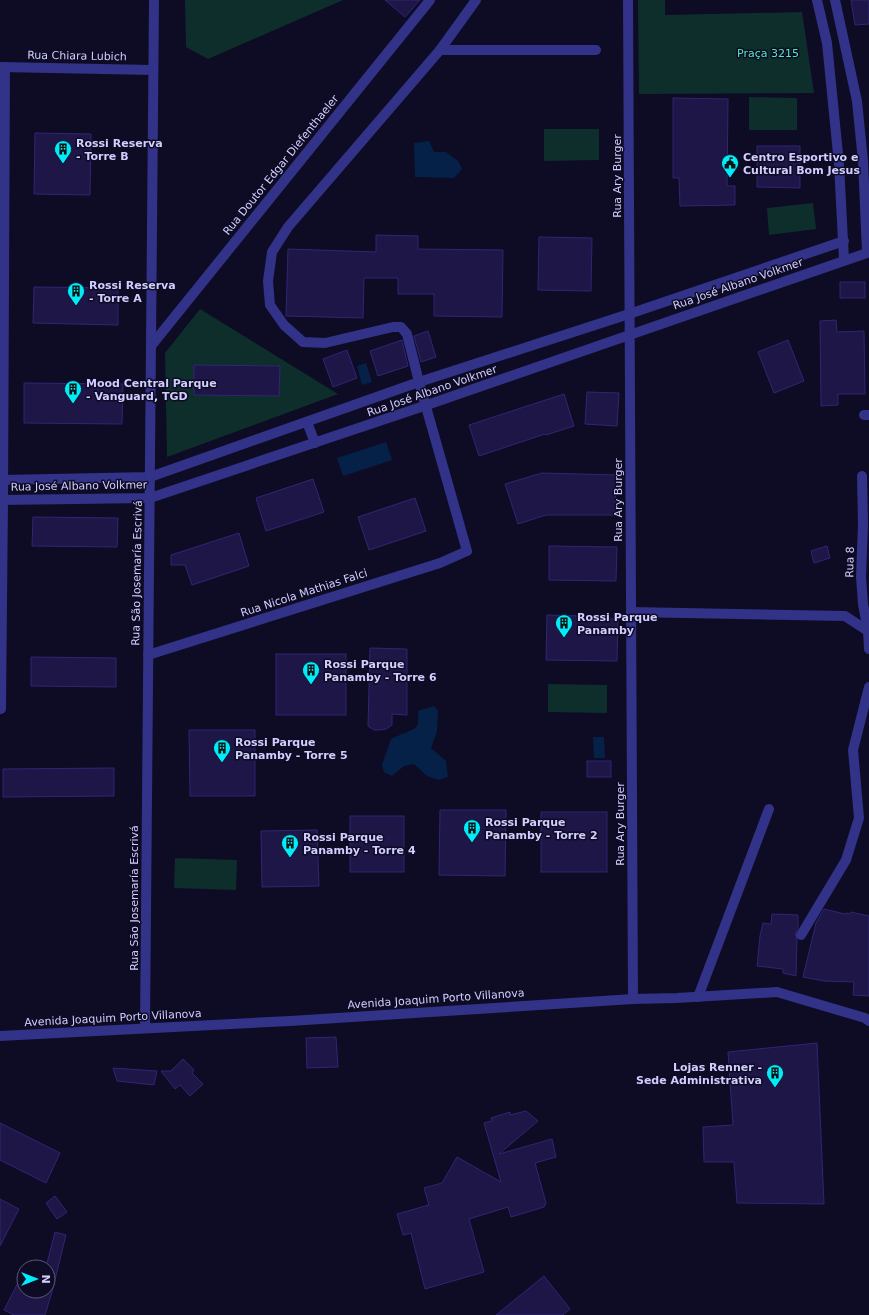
<svg xmlns="http://www.w3.org/2000/svg" width="869" height="1315" viewBox="0 0 869 1315" font-family="'DejaVu Sans',sans-serif">
  <rect width="100%" height="100%" fill="#0e0b24"/>
  <g fill="#0e2e2c">
    <path d="M185,0H343L208,59L186,47Z"/>
    <path d="M638,0H665V15L802,12L814,93L639,94Z"/>
    <path d="M749,97L797,98V130H749Z"/>
    <path d="M544,129H599V160L544,161Z"/>
    <path d="M813,203L816,229L769,235L767,208Z"/>
    <path d="M200,309L338,394L167,457L165,353Z"/>
    <path d="M548,684L607,685V713L548,712Z"/>
    <path d="M175,858L237,860L236,890L174,888Z"/>
  </g>
  <g fill="#062148">
    <path d="M429,141L434,152H446L458,161L462,169L454,178L415,177L414,143Z"/>
    <path d="M366,363L372,382L362,385L357,366Z"/>
    <path d="M386,442L392,460L343,476L337,458Z"/>
    <path d="M434,706L438,711L437,731L431,748L446,761L448,777L439,780L427,776L414,764L404,766L392,776L384,772L382,765L391,739C396,736 415,730 417,726C419,722 418,715 418,711Z"/>
    <path d="M593,737H604L605,758H594Z"/>
  </g>
  <g fill="#1d1647" stroke="#312575">
    <path d="M385,0H420L405,17Z"/>
    <path d="M851,0H869V24L855,25Z"/>
    <path d="M673,98L728,99L727,186H735V205L680,206L679,178H673Z"/>
    <path d="M35,133L91,134L90,195L34,194Z"/>
    <path d="M757,146H800V188L757,187Z"/>
    <path d="M376,235L418,236V249L503,250L502,317L434,316V294H398V278H364L363,318L286,316L288,249L376,252Z"/>
    <path d="M539,237L592,238L591,291L538,290Z"/>
    <rect x="840" y="282" width="25" height="16"/>
    <path d="M34,287L118,288V325L33,323Z"/>
    <path d="M836,320L837,332L864,331L865,394H838V405L821,406L820,321Z"/>
    <path d="M428,331L436,357L421,362L414,336Z"/>
    <path d="M402,340L408,366L378,376L370,351Z"/>
    <path d="M788,340L804,381L774,393L758,352Z"/>
    <path d="M347,350L357,378L333,387L323,359Z"/>
    <path d="M194,365L280,366L279,396L194,395Z"/>
    <path d="M24,383L123,384L122,424L24,423Z"/>
    <path d="M587,392L619,393L617,426L585,424Z"/>
    <path d="M564,394L574,426L546,435L545,434L479,456L469,425Z"/>
    <path d="M542,473L616,475L615,515H546L518,524L505,484Z"/>
    <path d="M313,479L324,512L266,531L256,498Z"/>
    <path d="M415,498L426,531L369,550L358,517Z"/>
    <path d="M33,517L118,518L117,547L32,546Z"/>
    <path d="M239,533L249,566L192,585L185,565H171V555Z"/>
    <path d="M549,546L617,547L616,581L549,580Z"/>
    <path d="M827,546L830,558L814,563L811,551Z"/>
    <path d="M547,615L581,616V618L618,619L617,661L546,660Z"/>
    <path d="M370,648L407,649V715L392,714V725L386,729L380,730H374L368,726Z"/>
    <rect x="276" y="654" width="70" height="61"/>
    <path d="M31,657L116,658V687L31,686Z"/>
    <path d="M189,730H255V796H190Z"/>
    <rect x="587" y="761" width="24" height="16"/>
    <path d="M114,768V796L3,797V769Z"/>
    <path d="M440,810H506L505,876L439,875Z"/>
    <rect x="541" y="812" width="66" height="60"/>
    <rect x="350" y="816" width="54" height="56"/>
    <path d="M317,830L319,886L262,887L261,831Z"/>
    <path d="M824,909L845,914L846,913L850,914L851,912L869,916V996L853,995L854,982L824,981L803,977L816,923Z"/>
    <path d="M772,914L798,915V928L795,934L797,940L796,976L783,973V969L757,966L760,936L763,923L771,924Z"/>
    <path d="M336,1037L338,1067L307,1068L306,1038Z"/>
    <path d="M817,1043L824,1204L737,1203L734,1162H704L703,1127L733,1125L728,1052Z"/>
    <path d="M183,1059L194,1070L192,1073L203,1084L190,1096L180,1085L175,1089L161,1071H171Z"/>
    <path d="M113,1068L157,1071L154,1085L117,1081Z"/>
    <path d="M526,1111L538,1121L499,1154L552,1139L556,1157L535,1163L546,1203L544,1207L511,1217L508,1207L469,1219L484,1272L425,1289L411,1233L403,1235L397,1214L429,1205L424,1188L442,1183L457,1157L501,1182L484,1123L492,1121L491,1118L510,1112V1115Z"/>
    <path d="M0,1123L60,1153L46,1183L0,1160Z"/>
    <path d="M55,1196L67,1212L57,1219L46,1203Z"/>
    <path d="M0,1199L19,1209L0,1246Z"/>
    <path d="M55,1232L66,1235L52,1292L45,1315H14L4,1310L24,1271V1291H48V1267H46Z"/>
    <path d="M544,1276L570,1309L563,1315H496Z"/>
  </g>
  <g fill="none" stroke-linecap="round" stroke-linejoin="round">
    <g stroke="#313288" stroke-width="10">
      <path d="M628,0L633,999"/>
      <path d="M817,0L827,43L839,164L844,260"/>
      <path d="M440,50H596"/>
      <path d="M0,67L153,70"/>
      <path d="M151,346L430,0"/>
      <path d="M864,415H869"/>
      <path d="M307,422L315,443"/>
      <path d="M862,476L863,524L861,577L863,604L868,631L869,649"/>
      <path d="M0,480L150,477L419,382L629,314L844,241"/>
      <path d="M0,500L150,498L427,405L867,253L863,161L857,101L835,0"/>
      <path d="M631,612L845,616L868,631L869,629"/>
      <path d="M148,655L440,563L467,551L419,382L407,334L401,327H393L325,343L303,342L284,325L270,305L268,281L272,252L288,227L440,50L476,0"/>
      <path d="M1,709L3,500L5,67"/>
      <path d="M801,935L846,860L859,818L853,750L869,687"/>
      <path d="M698,997L769,809"/>
      <path d="M145,1027L154,0"/>
      <path d="M0,1036L290,1021L633,999L677,998L777,992L865,1018L869,1021"/>
    </g>
  </g>
  <defs>
    <g id="building-pin" transform="scale(0.9)"><path d="M0 17L-7.5 6A9.5 9.5 0 1 1 7.5 6Z" fill="#00ecf9" stroke="#0e0b24"/><path d="M-4-6H4V6H1V3H-1V6H-4ZM-2.5-4.3h1.7v1.8h-1.7ZM.8-4.3h1.7v1.8H.8ZM-2.5-1h1.7V.8h-1.7ZM.8-1h1.7V.8H.8Z" fill="#111"/></g>
    <g id="civic-pin" transform="scale(0.9)"><path d="M0 17L-7.5 6A9.5 9.5 0 1 1 7.5 6Z" fill="#00ecf9" stroke="#0e0b24"/><path d="M-.6-6.5H3V-4.5H.6V-3L4-1V1h2V6H-6V1h2V-1L-.6-3ZM-1.2 2.5V6h2.4V2.5Z" fill="#111"/></g>
  </defs>
  <g fill-rule="evenodd">
    <use href="#building-pin" x="63" y="149"/>
    <use href="#civic-pin" x="730" y="163"/>
    <use href="#building-pin" x="76" y="291"/>
    <use href="#building-pin" x="73" y="389"/>
    <use href="#building-pin" x="564" y="623"/>
    <use href="#building-pin" x="311" y="670"/>
    <use href="#building-pin" x="222" y="748"/>
    <use href="#building-pin" x="472" y="828"/>
    <use href="#building-pin" x="290" y="843"/>
    <use href="#building-pin" x="775" y="1073"/>
  </g>
  <g text-anchor="middle" dominant-baseline="central" stroke-width="3" stroke-linejoin="round" paint-order="stroke">
    <g font-size="11" fill="#4eebbd" stroke="#0e0b24">
      <text x="768" y="53">Praça 3215</text>
    </g>
    <g font-size="11" fill="#d1ceff" stroke="#0e0b24">
      <text transform="translate(77 56) rotate(1)">Rua Chiara Lubich</text>
      <text transform="translate(281 165) rotate(-51)">Rua Doutor Edgar Diefenthaeler</text>
      <text transform="translate(617 176) rotate(-90)">Rua Ary Burger</text>
      <text transform="translate(738 284) rotate(-19)">Rua José Albano Volkmer</text>
      <text transform="translate(432 391) rotate(-19)">Rua José Albano Volkmer</text>
      <text transform="translate(79 486) rotate(-1)">Rua José Albano Volkmer</text>
      <text transform="translate(618 500) rotate(-90)">Rua Ary Burger</text>
      <text transform="translate(850 562) rotate(-89)">Rua 8</text>
      <text transform="translate(137 573) rotate(-89)">Rua São Josemaría Escrivá</text>
      <text transform="translate(304 593) rotate(-18)">Rua Nicola Mathias Falci</text>
      <text transform="translate(620 824) rotate(-90)">Rua Ary Burger</text>
      <text transform="translate(134 898) rotate(-90)">Rua São Josemaría Escrivá</text>
      <text transform="translate(436 999) rotate(-4)">Avenida Joaquim Porto Villanova</text>
      <text transform="translate(113 1018) rotate(-3)">Avenida Joaquim Porto Villanova</text>
    </g>
    <g font-size="11" font-weight="bold" fill="#d1ceff" stroke="#0e0b24" text-anchor="start">
      <text x="76" y="143">Rossi Reserva<tspan x="76" dy="13">- Torre B</tspan></text>
      <text x="743" y="157">Centro Esportivo e<tspan x="743" dy="13">Cultural Bom Jesus</tspan></text>
      <text x="89" y="285">Rossi Reserva<tspan x="89" dy="13">- Torre A</tspan></text>
      <text x="86" y="383">Mood Central Parque<tspan x="86" dy="13">- Vanguard, TGD</tspan></text>
      <text x="577" y="617">Rossi Parque<tspan x="577" dy="13">Panamby</tspan></text>
      <text x="324" y="664">Rossi Parque<tspan x="324" dy="13">Panamby - Torre 6</tspan></text>
      <text x="235" y="742">Rossi Parque<tspan x="235" dy="13">Panamby - Torre 5</tspan></text>
      <text x="485" y="822">Rossi Parque<tspan x="485" dy="13">Panamby - Torre 2</tspan></text>
      <text x="303" y="837">Rossi Parque<tspan x="303" dy="13">Panamby - Torre 4</tspan></text>
      <text x="762" y="1067" text-anchor="end">Lojas Renner -<tspan x="762" dy="13">Sede Administrativa</tspan></text>
    </g>
  </g>
  <g transform="translate(36 1279) rotate(90)"><circle r="19" fill="#0e0b24" stroke="#5c597c"/>
  <path d="M0-3L7 15L0 10L-7 15Z" fill="#00ecf9"/>
  <text y="-6" font-size="11" font-weight="bold" text-anchor="middle" fill="#d1ceff">N</text>
  </g>
</svg>
